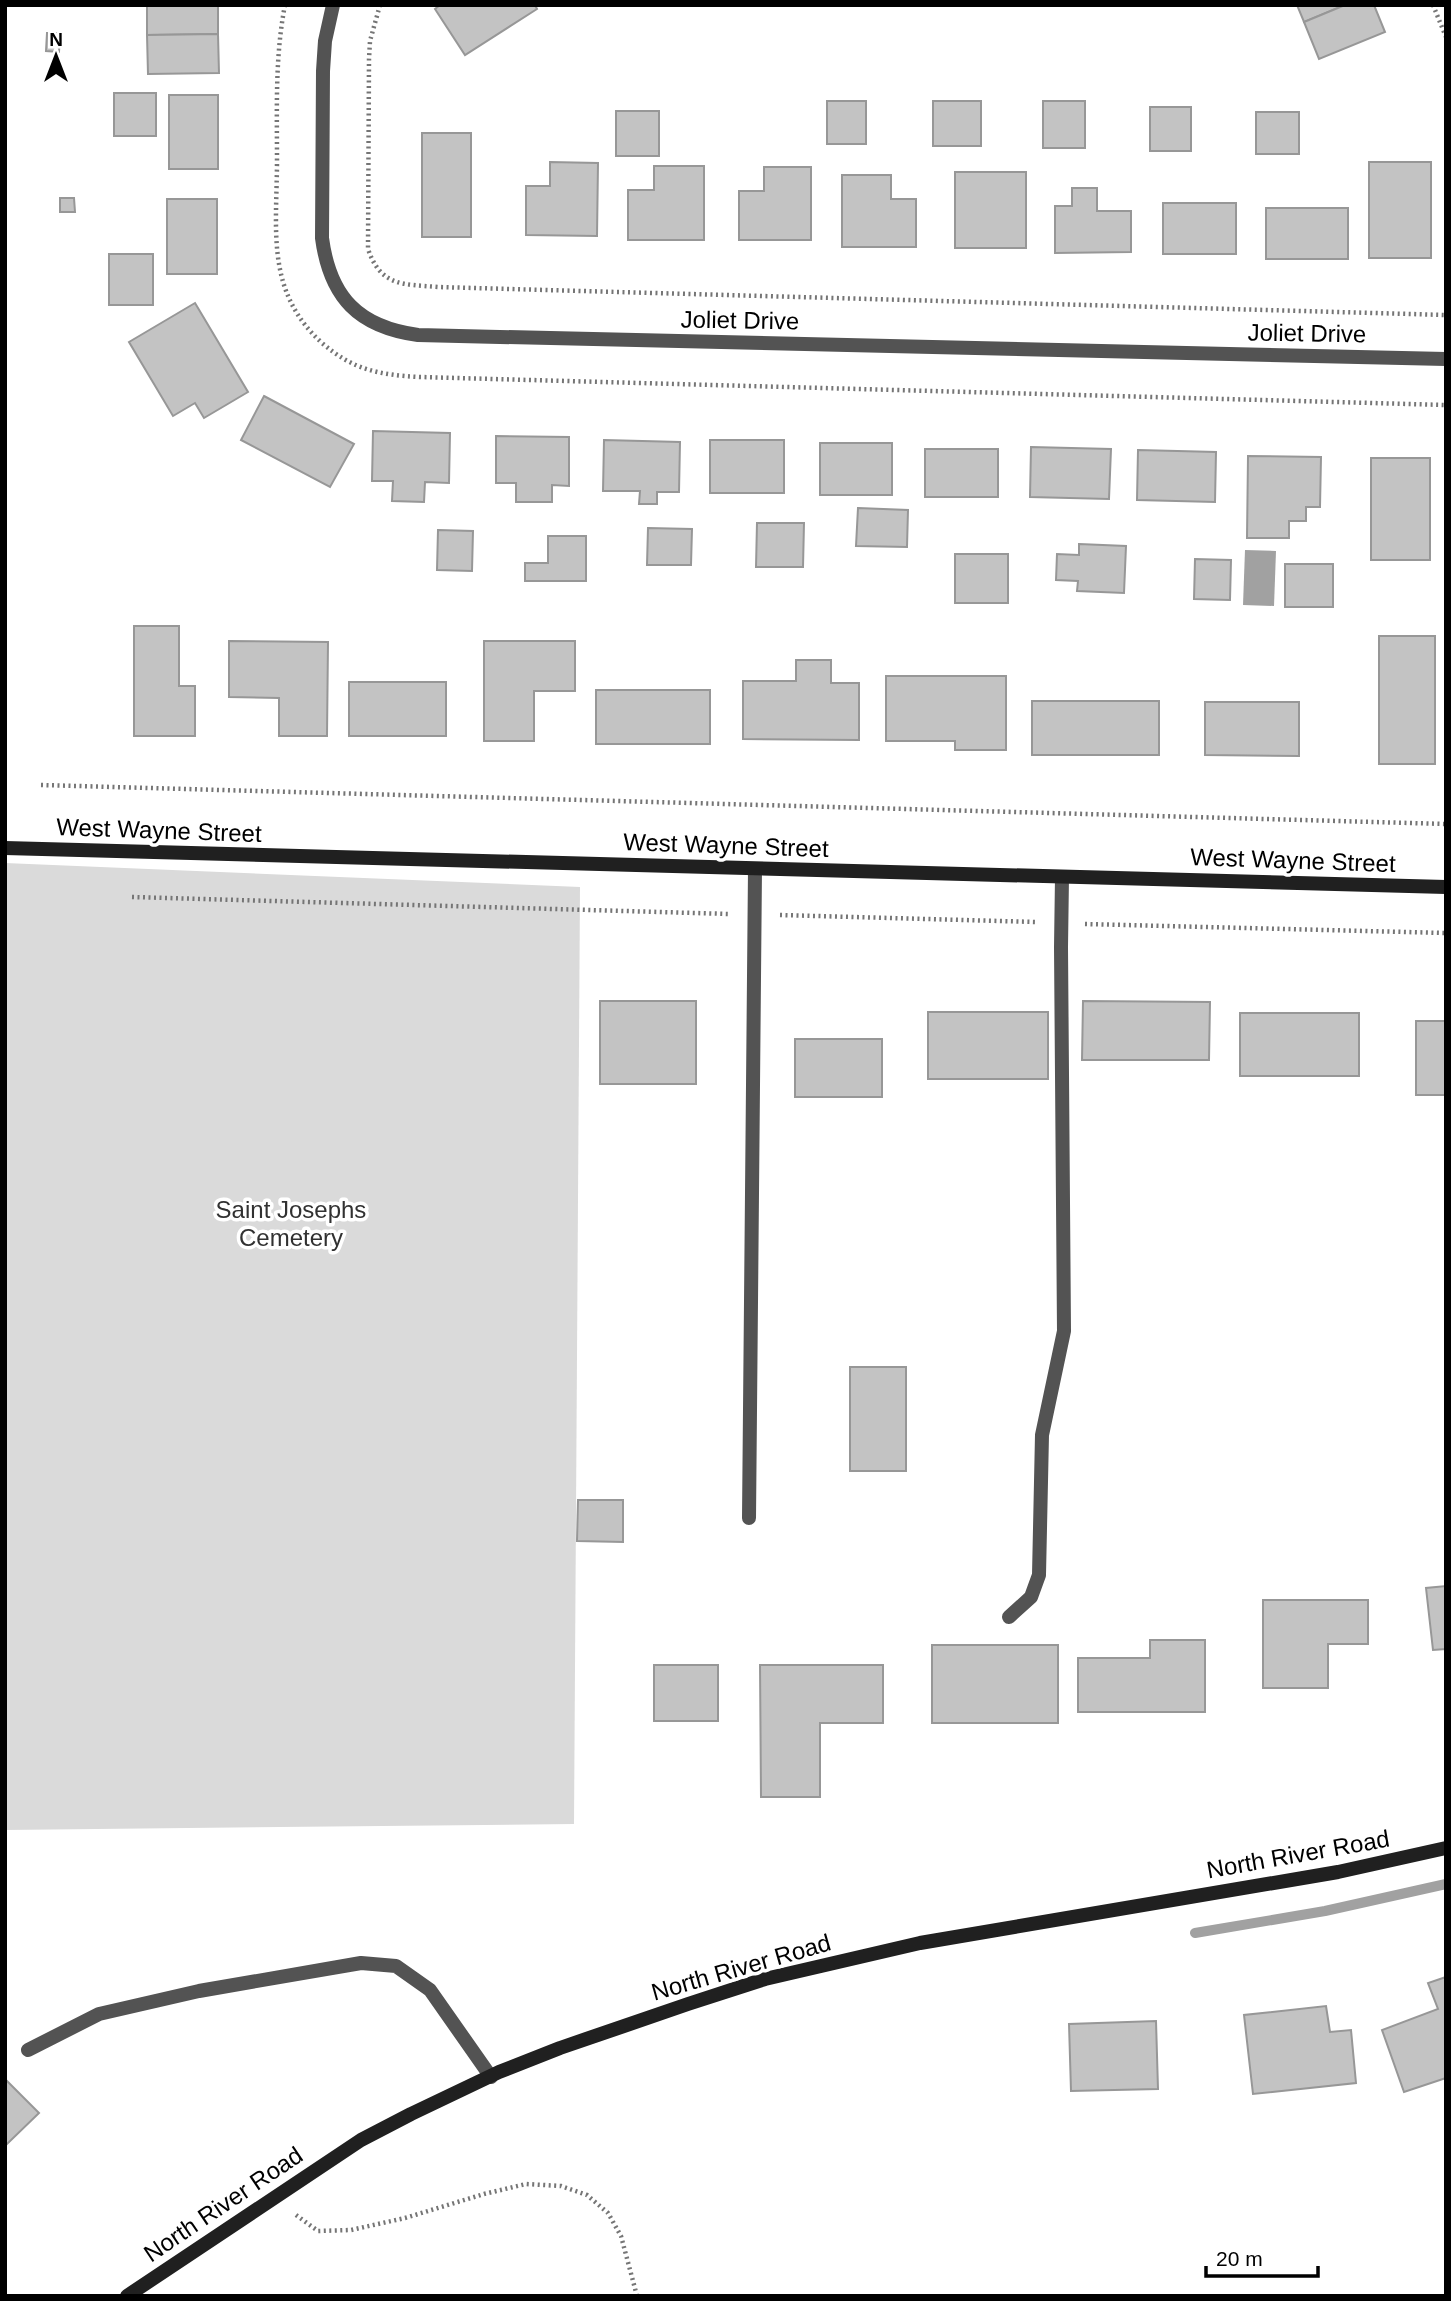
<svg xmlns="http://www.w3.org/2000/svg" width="1451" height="2301" viewBox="0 0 1451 2301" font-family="Helvetica,sans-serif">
  <rect width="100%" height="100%" fill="#fff"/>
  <path fill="#dadada" d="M5,863L580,887L574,1824L5,1830Z"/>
  <path fill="#a1a1a1" d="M1245,550L1276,551L1274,606L1243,605Z"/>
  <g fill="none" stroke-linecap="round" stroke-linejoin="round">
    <path stroke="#a1a1a1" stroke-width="10" d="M1195,1933L1325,1911L1446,1884"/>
  </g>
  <g fill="#c3c3c3" stroke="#979797" stroke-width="2">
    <path d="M147,5H218V34L147,35Z"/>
    <path d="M440,5H535L537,9L465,55L435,9Z"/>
    <path d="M1297,5H1345L1304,22Z"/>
    <path d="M1345,5H1374L1385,32L1319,59L1304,22Z"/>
    <path d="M47,33H60L59,52L46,51Z"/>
    <path d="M218,34L219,73L148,74L147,35Z"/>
    <rect x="114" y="93" width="42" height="43"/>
    <rect x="169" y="95" width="49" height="74"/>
    <rect x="827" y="101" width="39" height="43"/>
    <rect x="933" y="101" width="48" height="45"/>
    <rect x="1043" y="101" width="42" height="47"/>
    <rect x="1150" y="107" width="41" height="44"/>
    <rect x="616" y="111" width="43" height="45"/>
    <rect x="1256" y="112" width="43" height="42"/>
    <rect x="422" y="133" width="49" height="104"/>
    <path d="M550,162L598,163L597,236L526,235V186H550Z"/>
    <rect x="1369" y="162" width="62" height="96"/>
    <path d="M654,166H704V240H628V190H654Z"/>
    <path d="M764,167H811V240H739V191H764Z"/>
    <rect x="955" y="172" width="71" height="76"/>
    <path d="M842,175H891V199H916V247H842Z"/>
    <path d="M1072,188H1097V211H1131V252L1055,253V206H1072Z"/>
    <path d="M60,198H74L75,212H60Z"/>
    <rect x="167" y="199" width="50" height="75"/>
    <rect x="1163" y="203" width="73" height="51"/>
    <rect x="1266" y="208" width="82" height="51"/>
    <rect x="109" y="254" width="44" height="51"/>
    <path d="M195,303L248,392L204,418L195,403L173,416L129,342Z"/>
    <path d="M264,396L354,444L330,487L241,440Z"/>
    <path d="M373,431L450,433L449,483L425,482L424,502L392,501L393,481H372Z"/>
    <path d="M496,436L569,437V486L552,485V502H516V483H496Z"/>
    <path d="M604,440L680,442L679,492H657V504H639L640,491H603Z"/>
    <rect x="710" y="440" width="74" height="53"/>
    <rect x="820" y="443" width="72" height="52"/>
    <path d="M1031,447L1111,449L1109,499L1030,497Z"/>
    <rect x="925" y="449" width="73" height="48"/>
    <path d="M1138,450L1216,452L1215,502L1137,500Z"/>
    <path d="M1248,456L1321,457L1320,507H1306V521H1289V538H1247Z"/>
    <rect x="1371" y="458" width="59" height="102"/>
    <path d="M858,508L908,510L907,547L856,546Z"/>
    <path d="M757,523H804L803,567H756Z"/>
    <path d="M648,528L692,529L691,565H647Z"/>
    <path d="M438,530L473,531L472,571L437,570Z"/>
    <path d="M548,536H586V581H525V563H548Z"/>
    <path d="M1079,544L1126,546L1124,593L1077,591L1078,581L1056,580L1057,554L1079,555Z"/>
    <rect x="955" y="554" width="53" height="49"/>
    <path d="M1195,559L1231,560L1230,600L1194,599Z"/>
    <rect x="1285" y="564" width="48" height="43"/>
    <path d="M134,626H179V686H195V736H134Z"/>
    <rect x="1379" y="636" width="56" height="128"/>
    <path d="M229,641L328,642L327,736H279V698L229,697Z"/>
    <path d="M484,641H575V691H534V741H484Z"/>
    <path d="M796,660H831V683H859V740L743,739V681H796Z"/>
    <path d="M886,676H1006V750H955V741H886Z"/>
    <rect x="349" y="682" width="97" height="54"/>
    <rect x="596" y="690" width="114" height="54"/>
    <rect x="1032" y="701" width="127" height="54"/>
    <path d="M1205,702H1299V756L1205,755Z"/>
    <rect x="600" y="1001" width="96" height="83"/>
    <path d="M1083,1001L1210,1002L1209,1060H1082Z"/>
    <rect x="928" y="1012" width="120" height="67"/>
    <rect x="1240" y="1013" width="119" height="63"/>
    <rect x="1416" y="1021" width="30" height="74"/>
    <rect x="795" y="1039" width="87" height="58"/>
    <rect x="850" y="1367" width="56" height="104"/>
    <path d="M578,1500H623V1542L577,1541Z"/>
    <path d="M1446,1586V1649L1433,1650L1426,1588Z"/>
    <path d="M1263,1600H1368V1644H1328V1688H1263Z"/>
    <path d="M1150,1640H1205V1712H1078V1658H1150Z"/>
    <rect x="932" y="1645" width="126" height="78"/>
    <rect x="654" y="1665" width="64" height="56"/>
    <path d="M760,1665H883V1723H820V1797H761Z"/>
    <path d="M1446,1977V2078L1404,2092L1382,2030L1438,2009L1428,1983Z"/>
    <path d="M1326,2006L1330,2032L1351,2030L1356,2083L1253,2094L1244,2015Z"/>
    <path d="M1156,2021L1158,2089L1071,2091L1069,2024Z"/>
    <path d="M5,2079L39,2113L5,2146Z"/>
  </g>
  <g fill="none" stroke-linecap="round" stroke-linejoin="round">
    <g stroke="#757575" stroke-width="4.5" stroke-dasharray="2 3.5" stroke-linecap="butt">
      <path d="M285,5C275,56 277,108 277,159C277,230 265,291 322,343C353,370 380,375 420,377L1446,405"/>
      <path d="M380,5L370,41L369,59L368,249C381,287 403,284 438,287L1446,315"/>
      <path d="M1433,5L1446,37"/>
      <path d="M41,785L1446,824"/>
      <path d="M132,897L730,914"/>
      <path d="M780,915L1037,922"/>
      <path d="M1085,924L1446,933"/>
      <path d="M296,2215L318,2231L351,2230L405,2218L484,2194L526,2184L561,2186L587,2195L608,2213L621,2236L637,2296"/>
    </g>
    <g stroke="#535353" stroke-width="14">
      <path d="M749,1518L755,869"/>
      <path d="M1009,1617L1031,1597L1039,1575L1042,1435L1064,1331L1061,947L1062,877"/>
      <path d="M28,2050L99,2014L199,1991L361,1963L396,1966L430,1990L491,2077"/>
    </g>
    <path stroke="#535353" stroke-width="14" d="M333,5L325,41L323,71L322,238C330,298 359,327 418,335L1446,359"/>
    <g stroke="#202020" stroke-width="14">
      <path d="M5,848L1446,887"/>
      <path d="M127,2296L361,2140L411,2114L499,2072L560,2048L688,2004L765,1979L920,1943L1338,1872L1446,1848"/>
    </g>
  </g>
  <g text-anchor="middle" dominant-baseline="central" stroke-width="7" stroke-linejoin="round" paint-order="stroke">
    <g font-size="24" fill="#000" stroke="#fff">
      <text transform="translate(740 320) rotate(1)">Joliet Drive</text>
      <text transform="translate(1307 333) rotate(1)">Joliet Drive</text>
      <text transform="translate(159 830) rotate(2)">West Wayne Street</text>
      <text transform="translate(726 845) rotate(2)">West Wayne Street</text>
      <text transform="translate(1293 860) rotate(2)">West Wayne Street</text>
      <text transform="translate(1298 1854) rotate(-10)">North River Road</text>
      <text transform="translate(741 1967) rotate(-16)">North River Road</text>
      <text transform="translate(223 2204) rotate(-34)">North River Road</text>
    </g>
    <g font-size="24" fill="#313131" stroke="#fff">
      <text x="291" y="1209">Saint Josephs<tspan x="291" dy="28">Cemetery</tspan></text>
    </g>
  </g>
  <rect width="1451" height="2301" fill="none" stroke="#000000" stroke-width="14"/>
  <g transform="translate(56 56)" stroke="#ffffff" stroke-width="5" paint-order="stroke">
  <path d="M0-5L12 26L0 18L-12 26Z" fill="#000000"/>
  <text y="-10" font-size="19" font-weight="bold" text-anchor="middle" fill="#000000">N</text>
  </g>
  <path d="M1206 2266v10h112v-10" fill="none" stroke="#000000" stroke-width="3.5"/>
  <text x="1216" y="2266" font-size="21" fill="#000000" stroke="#ffffff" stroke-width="5" paint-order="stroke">20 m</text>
</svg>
